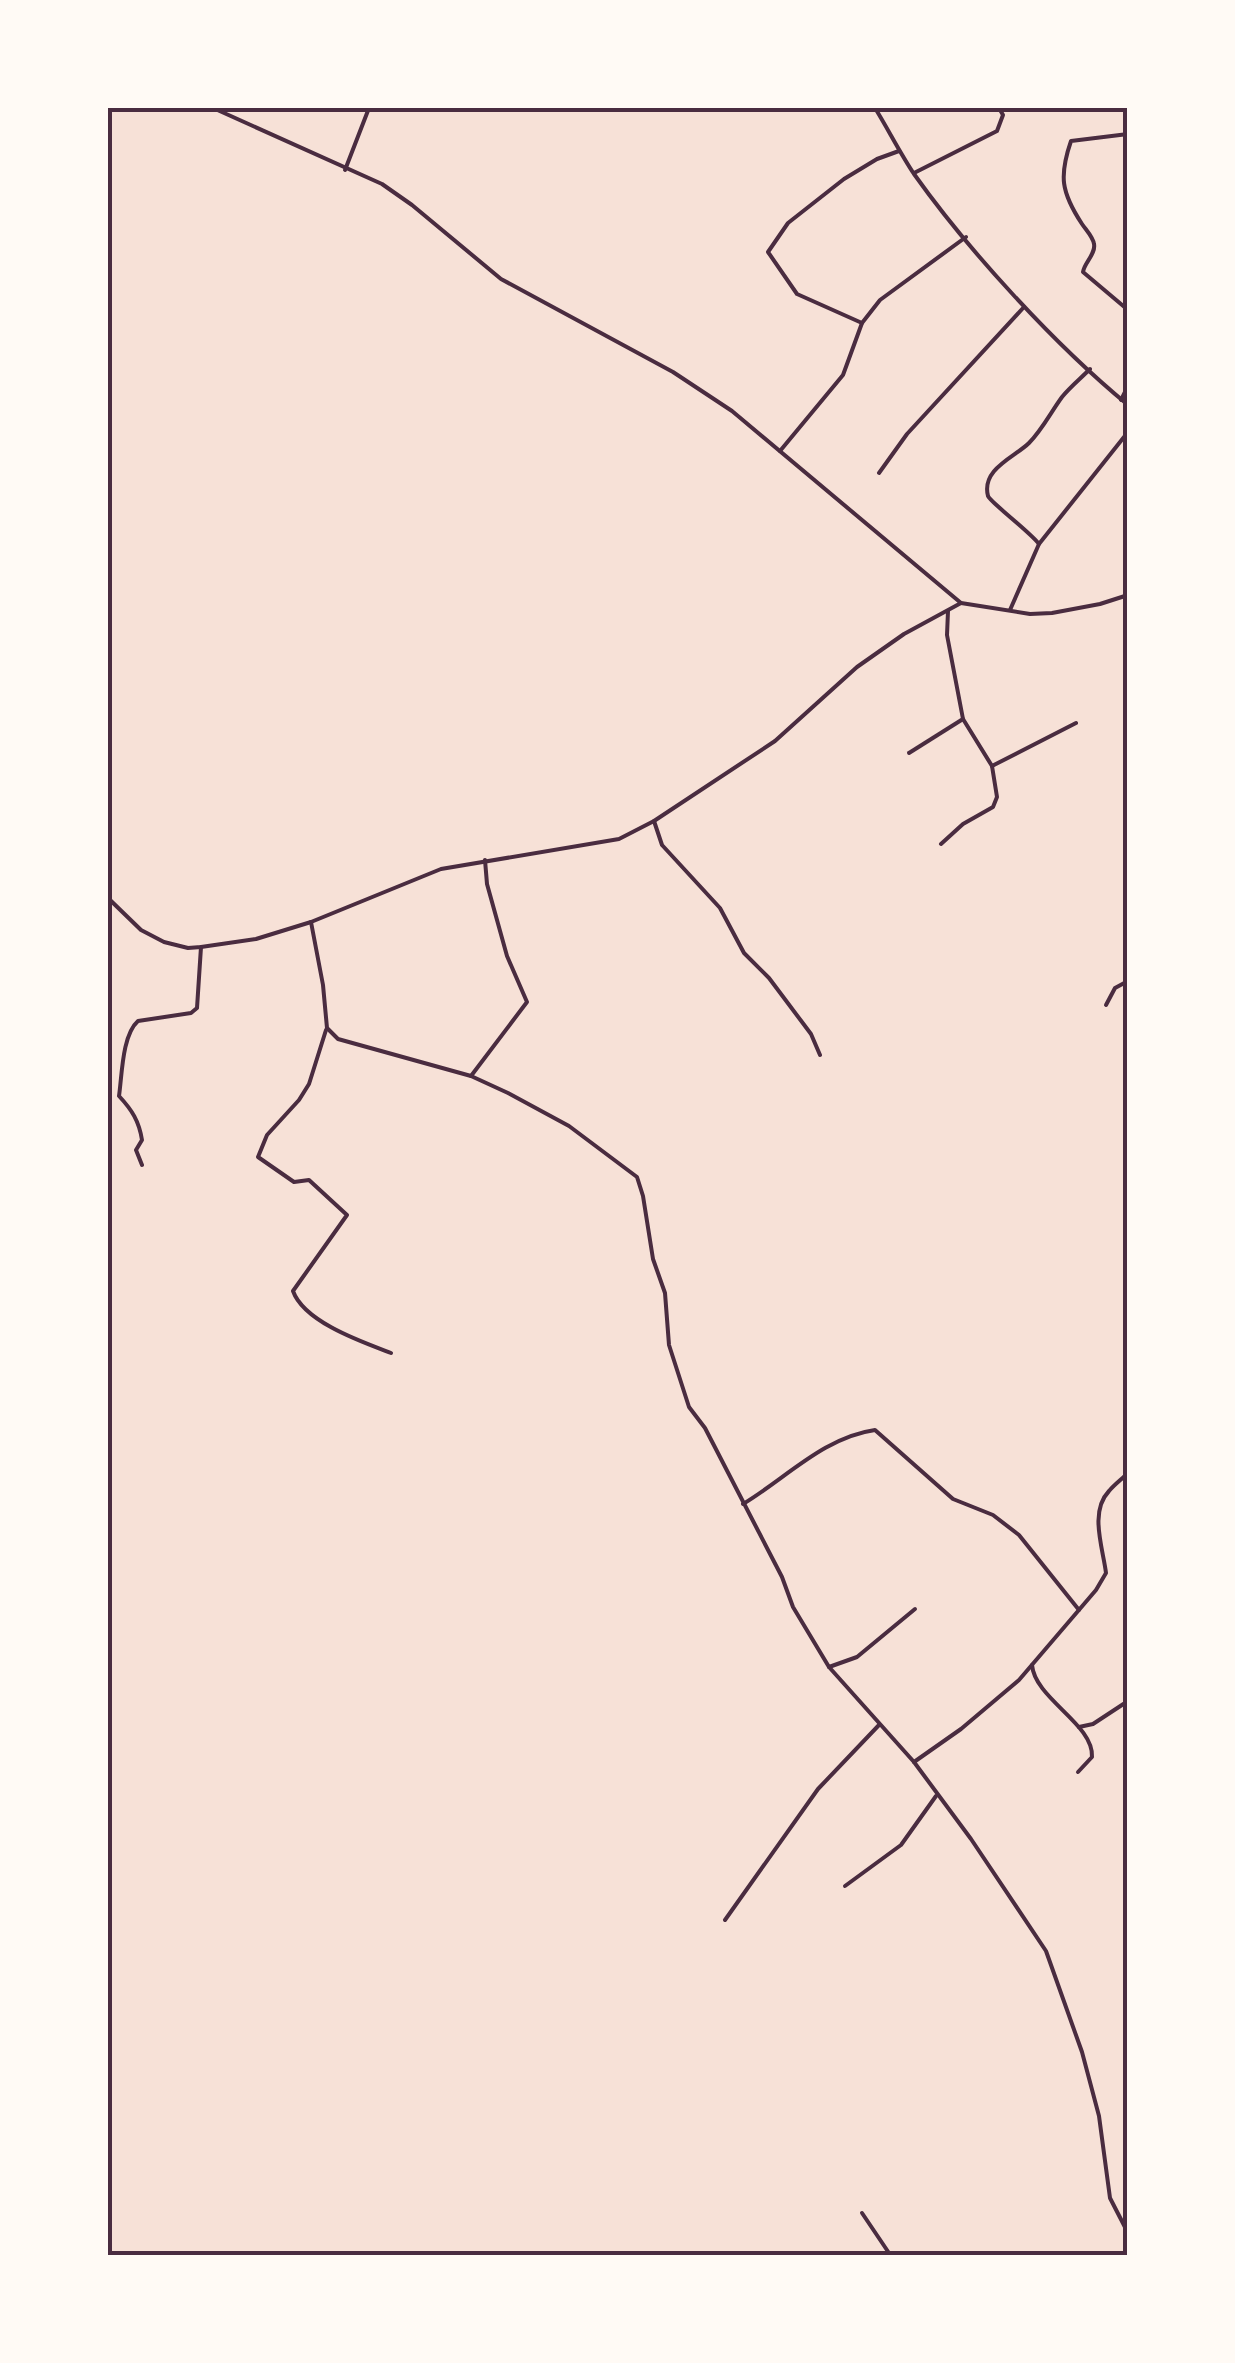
<svg xmlns="http://www.w3.org/2000/svg" width="1235" height="2363" viewBox="0 0 1235 2363" font-family="Merriweather,serif">
  <rect width="100%" height="100%" fill="#f7e1d7"/>
  <g fill="none" stroke-linecap="round" stroke-linejoin="round">
    <g stroke="#4a2c40" stroke-width="4">
      <path d="M213,108L382,184L412,205L501,279L673,372L732,411L961,603L1030,614L1052,613L1100,604L1128,595"/>
      <path d="M875,108C888,129 900,153 914,174C968,250 1055,345 1128,405"/>
      <path d="M1128,134L1071,141C1059,176 1061,192 1082,224C1086,230 1093,237 1094,244C1096,254 1084,263 1083,272L1128,310"/>
      <path d="M345,170L369,108"/>
      <path d="M914,173L997,131L1003,115L999,108"/>
      <path d="M862,323L797,294L768,252L788,223L844,179L877,159L899,151"/>
      <path d="M1121,400L1128,386"/>
      <path d="M780,451L843,375L862,323L880,300L966,237"/>
      <path d="M879,473L907,434L1024,307"/>
      <path d="M1039,544C1030,532 990,502 988,496C981,469 1015,457 1029,443C1042,430 1051,412 1062,397C1070,387 1080,379 1090,369"/>
      <path d="M1010,610L1039,544L1128,432"/>
      <path d="M909,753L963,719"/>
      <path d="M992,766L1076,723"/>
      <path d="M654,821L662,845L720,908L744,953L769,978L811,1034L820,1055"/>
      <path d="M941,844L963,824L993,807L997,797L992,766L963,719L947,635L948,611"/>
      <path d="M108,898L141,930L164,942L188,948L201,947L256,939L311,922L441,869L619,839L654,821L775,741L857,667L904,634L961,603"/>
      <path d="M311,922L323,985L327,1028L338,1039L471,1076L508,1093L569,1126L637,1177L643,1196L653,1259L665,1293L669,1345L689,1407L705,1428L782,1577L793,1607L829,1667L914,1762L971,1839L1046,1951L1082,2052L1099,2116L1110,2198L1128,2233"/>
      <path d="M1106,1005L1115,988L1128,981"/>
      <path d="M326,1030L309,1084L299,1100L267,1135L258,1157L294,1182L309,1180L347,1215L293,1291C304,1322 362,1342 391,1353"/>
      <path d="M471,1076L527,1002L507,956L487,884L485,860"/>
      <path d="M142,1165L136,1150L142,1140C139,1121 132,1110 119,1096C122,1076 122,1035 138,1021L191,1013L197,1008L201,947"/>
      <path d="M743,1504C785,1479 824,1437 875,1430L953,1499L993,1515L1019,1535L1079,1610"/>
      <path d="M1032,1665C1035,1699 1094,1724 1092,1757L1078,1772"/>
      <path d="M829,1667L857,1657L915,1609"/>
      <path d="M1079,1727L1093,1724L1128,1701"/>
      <path d="M914,1762L961,1729L1019,1680L1096,1590L1106,1573C1103,1548 1089,1512 1109,1491C1115,1484 1122,1479 1128,1473"/>
      <path d="M845,1886L901,1845L936,1796"/>
      <path d="M725,1920L818,1789L879,1725"/>
      <path d="M862,2213L891,2256"/>
    </g>
  </g>
  <rect width="1235" height="2363" fill="none" stroke="#fffaf5" stroke-width="220"/>
  <rect x="110" y="110" width="1015" height="2143" fill="none" stroke="#4a2c40" stroke-width="4"/>
</svg>
